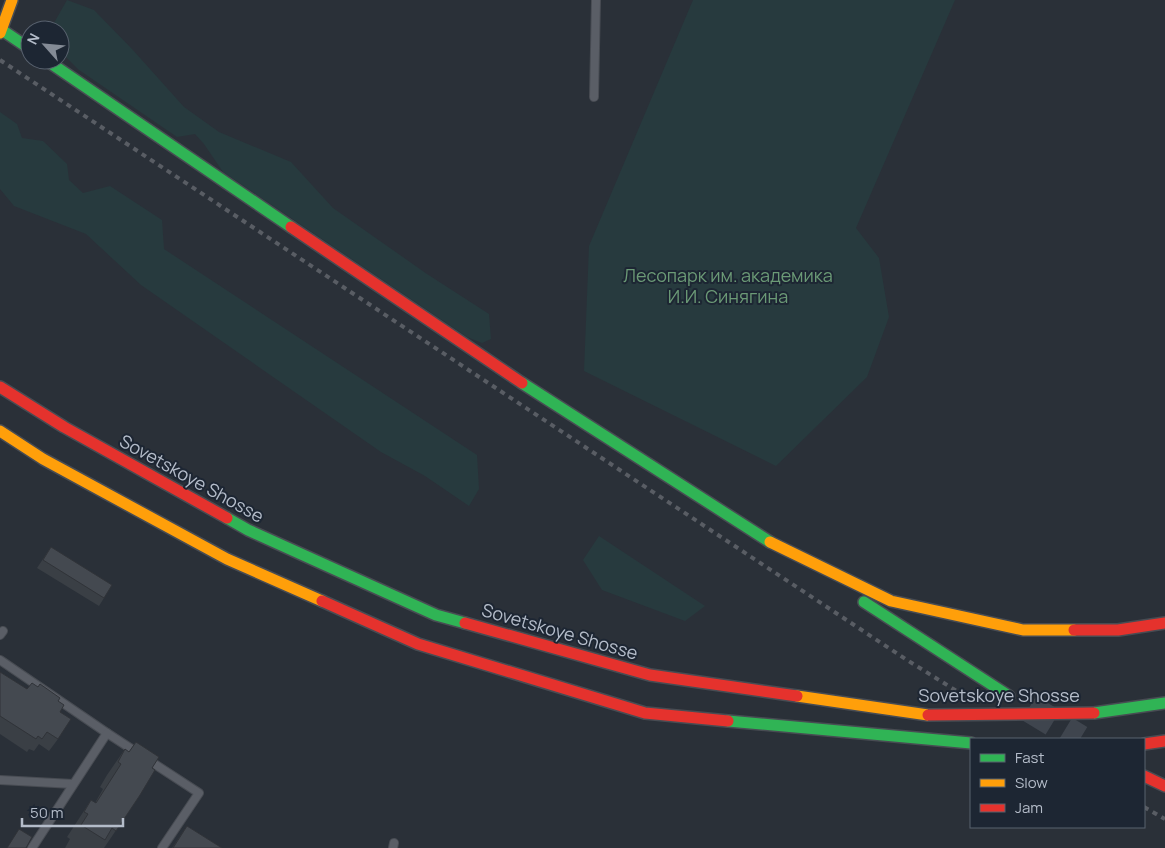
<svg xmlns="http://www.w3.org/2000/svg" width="1165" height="848" viewBox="0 0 1165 848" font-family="Manrope,sans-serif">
  <rect width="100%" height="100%" fill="#2a3038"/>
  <g fill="#273a3e">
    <path d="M67,0L94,10L132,49L184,107L219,132L291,162L333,208L427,274L489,314L491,339L482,343L467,337L223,172L204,144L195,134L177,137L79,70L60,51V30H50Z"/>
    <path d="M693,0H955L856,228L879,258L889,317L867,377L776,466L584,371L589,246Z"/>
    <path d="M0,112L17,124L22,138L43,141L67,164L69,180L83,193L110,186L162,220L164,249L477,455L479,489L469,506L425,476L381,452L141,285L86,234L14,206L0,189Z"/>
    <path d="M599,536L705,606L685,621L602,590L583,560Z"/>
  </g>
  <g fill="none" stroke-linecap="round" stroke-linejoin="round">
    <path stroke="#3f454e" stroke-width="28" stroke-dasharray="28 14" stroke-linecap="butt" d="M1029,708L1080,739"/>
    <g stroke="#484c53" stroke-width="10">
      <g id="lane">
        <path d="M594,97L596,0"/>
        <path d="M0,635L3,631"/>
        <path d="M0,660L107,733L199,793L162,848"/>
        <path d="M0,780L73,784"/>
        <path d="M32,848L107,733"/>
        <path d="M393,848L394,843"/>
      </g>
    </g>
    <g stroke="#484c53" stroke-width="14">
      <g id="fast">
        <path d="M2,30L30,49"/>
        <path d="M46,60L291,227"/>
        <path d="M522,383L770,542"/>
        <path d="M227,518L248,530L436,615L465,623"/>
        <path d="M864,602L1009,696"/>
        <path d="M1094,713L1165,703"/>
        <path d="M728,721L971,743"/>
      </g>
    </g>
    <g stroke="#484c53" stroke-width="14">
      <g id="slow">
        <path d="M0,33L12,0"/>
        <path d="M0,431L43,459L227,559L322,601"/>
        <path d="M770,542L891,601L1023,630H1074"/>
        <path d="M797,696L928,715"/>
      </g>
    </g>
    <g stroke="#484c53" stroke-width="14">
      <g id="jam">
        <path d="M291,227L522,383"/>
        <path d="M0,387L64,427L227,518"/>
        <path d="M322,601L418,644L645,713L728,721"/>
        <path d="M465,623L650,675L797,696"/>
        <path d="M1074,630H1118L1165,623"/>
        <path d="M1144,744L1165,741"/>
        <path d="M1144,776L1165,786"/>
      </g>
    </g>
    <use href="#lane" stroke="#5a5e66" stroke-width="8"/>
    <use href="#fast" stroke="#30b455" stroke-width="11"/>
    <use href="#slow" stroke="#ff9f0a" stroke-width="11"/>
    <use href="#jam" stroke="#e5322d" stroke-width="11"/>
    <g stroke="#595d64" stroke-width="4" stroke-dasharray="5 5" stroke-linecap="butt">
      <path d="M0,60L907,660L963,695"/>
      <path d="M1144,807L1165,819"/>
    </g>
    <g stroke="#474c53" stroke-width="14" stroke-linecap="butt">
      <path id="jam-bridge" d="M928,715L1094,713"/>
    </g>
    <use href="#jam-bridge" stroke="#e5322d" stroke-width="11"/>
  </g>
  <g fill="#3a3f45">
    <path d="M51,547L104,598L99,606L37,568Z"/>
    <path d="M0,672L27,689L58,701L60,712L58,739L49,751L39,744L34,751L29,749L27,752L0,734Z"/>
    <path d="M136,742L152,768L140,795L104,848H65L70,839L67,837L91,800L95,803L103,789L100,787L107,775L125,749L129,752Z"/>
    <path d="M187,826L222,848H172Z"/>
  </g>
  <g fill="#444950" stroke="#303338">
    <path d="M51,547L112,585L104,598L43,560Z"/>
    <path d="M0,672L27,689L32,683L38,687L40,684L60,698L58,701L64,705L60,712L71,719L58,739L47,732L42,739L38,736L36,739L0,716Z"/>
    <path d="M136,742L159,757L152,768L155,770L140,795L116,831L112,828L105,840L81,825L88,814L84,812L91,800L96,803L121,764L118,762L125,749L129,752Z"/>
    <path d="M187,826L222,848H173Z"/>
    <path d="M19,829L32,837L26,848H7Z"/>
  </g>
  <g text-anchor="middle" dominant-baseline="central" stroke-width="4" stroke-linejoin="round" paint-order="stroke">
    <g font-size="18" fill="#6b9a76" stroke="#1d2633">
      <text x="728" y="275">Лесопарк им. академика<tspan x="728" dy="21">И.И. Синягина</tspan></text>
    </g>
    <g font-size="18" fill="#b4bcc9" stroke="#1d2633">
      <text transform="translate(192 478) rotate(29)">Sovetskoye Shosse</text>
      <text transform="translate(560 631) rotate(16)">Sovetskoye Shosse</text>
      <text x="999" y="695">Sovetskoye Shosse</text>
    </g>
  </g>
  <rect x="970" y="738" width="175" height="90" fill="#1d2633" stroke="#59626f"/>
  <rect x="980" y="754" width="25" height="8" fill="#30b455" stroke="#59626f"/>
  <text x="1015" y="763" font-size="15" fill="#b4bcc9">Fast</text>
  <rect x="980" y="779" width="25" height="8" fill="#ff9f0a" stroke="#59626f"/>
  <text x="1015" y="788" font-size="15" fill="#b4bcc9">Slow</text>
  <rect x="980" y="804" width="25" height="8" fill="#e5322d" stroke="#59626f"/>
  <text x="1015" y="813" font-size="15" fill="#b4bcc9">Jam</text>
  <g transform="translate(45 45) rotate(297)"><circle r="24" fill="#1d2633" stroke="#59626f"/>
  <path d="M0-4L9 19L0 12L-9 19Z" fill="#848b96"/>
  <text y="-8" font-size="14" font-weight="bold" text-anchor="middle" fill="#b4bcc9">N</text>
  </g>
  <path d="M22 818v8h101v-8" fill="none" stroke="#b4bcc9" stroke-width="2.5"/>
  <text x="30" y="818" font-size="15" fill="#b4bcc9" stroke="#1d2633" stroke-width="4" paint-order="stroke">50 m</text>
</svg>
